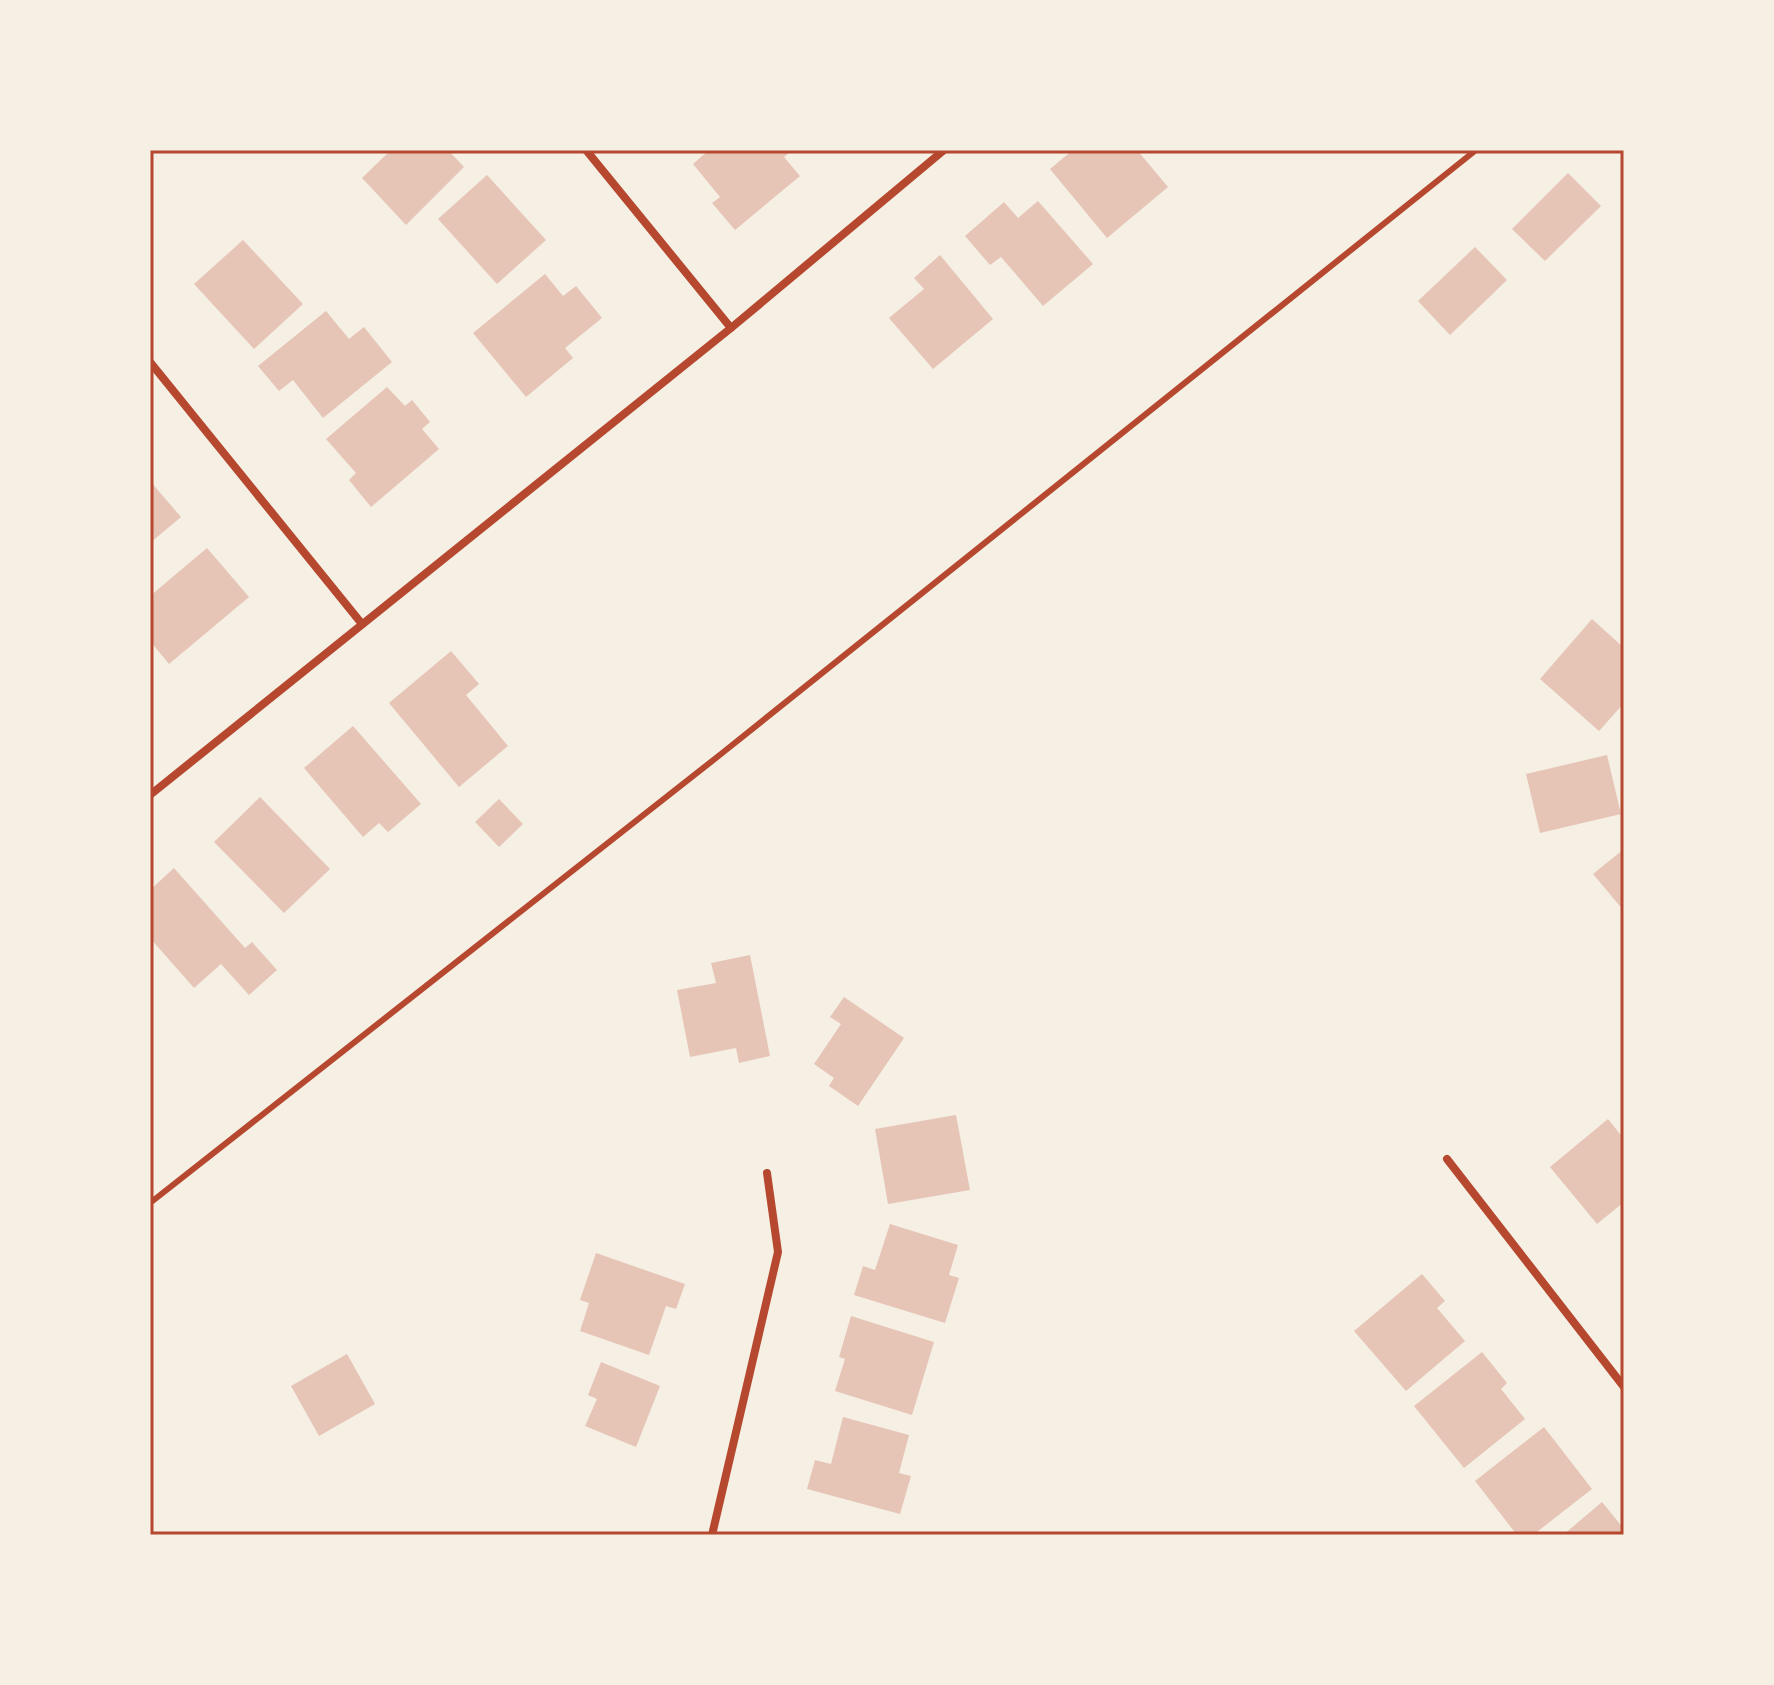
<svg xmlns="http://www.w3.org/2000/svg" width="1774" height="1685" viewBox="0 0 1774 1685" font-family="'Source Sans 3',sans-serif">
  <rect width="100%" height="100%" fill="#f6efe4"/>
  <g fill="#e6c5b7">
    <path d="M391,150H448L464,167L406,225L362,178Z"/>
    <path d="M709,150H793L784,157L800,176L735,230L712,203L720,197L693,164Z"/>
    <path d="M1073,150H1082L1085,154L1089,150H1137L1168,187L1107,238L1050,169Z"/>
    <path d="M1568,173L1601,206L1545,261L1512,229Z"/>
    <path d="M487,175L546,240L497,284L438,219Z"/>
    <path d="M1038,201L1093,264L1043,306L1001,257L990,265L965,236L1004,202L1018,218Z"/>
    <path d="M243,240L303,304L254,349L194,284Z"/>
    <path d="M1475,247L1507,280L1450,335L1418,301Z"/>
    <path d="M940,255L993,319L933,369L889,318L924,289L914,278Z"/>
    <path d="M545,274L563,296L576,286L602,318L565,348L573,358L526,397L473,333Z"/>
    <path d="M326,311L349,339L364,327L392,362L323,418L293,380L279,391L258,366Z"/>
    <path d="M387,387L405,406L412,400L430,422L422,429L439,449L371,507L349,480L356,473L326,439Z"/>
    <path d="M150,481L181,517L150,543Z"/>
    <path d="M207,548L249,597L169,664L150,641V596Z"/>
    <path d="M1592,619L1624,648V703L1599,731L1540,679Z"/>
    <path d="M451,651L479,684L466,695L508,746L459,787L389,703Z"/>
    <path d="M353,726L421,804L388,832L379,823L363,837L304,768Z"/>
    <path d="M1607,755L1621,814L1540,833L1526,774Z"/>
    <path d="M260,797L330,869L284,913L214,842Z"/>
    <path d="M499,799L523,824L499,847L475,822Z"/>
    <path d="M1624,849V911L1593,874Z"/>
    <path d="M174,868L245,948L252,942L277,970L249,995L221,964L194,988L150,938V890Z"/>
    <path d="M750,955L770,1056L739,1063L736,1048L690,1057L677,990L716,983L711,963Z"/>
    <path d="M844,997L904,1038L858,1106L829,1086L834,1078L814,1064L841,1024L830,1017Z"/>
    <path d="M956,1115L970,1190L888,1204L875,1129Z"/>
    <path d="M1608,1119L1624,1139V1202L1597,1224L1550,1167Z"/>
    <path d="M890,1224L958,1245L949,1275L959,1278L945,1323L854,1295L863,1266L875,1270Z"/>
    <path d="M596,1253L685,1284L676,1309L666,1306L649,1355L580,1331L589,1303L580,1300Z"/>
    <path d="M1422,1274L1445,1301L1437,1308L1465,1341L1406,1391L1354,1331Z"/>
    <path d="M851,1316L934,1342L912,1415L835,1391L845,1359L839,1357Z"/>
    <path d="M1482,1352L1507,1383L1501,1389L1525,1419L1464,1468L1414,1406Z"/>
    <path d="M347,1354L375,1404L319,1436L291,1386Z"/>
    <path d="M601,1362L660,1386L636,1447L585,1426L597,1399L588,1395Z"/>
    <path d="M843,1417L909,1435L899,1473L911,1476L900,1514L807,1489L815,1460L831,1464Z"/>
    <path d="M1544,1427L1592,1489L1533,1535H1517L1475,1481Z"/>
    <path d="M1602,1502L1624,1529V1535H1563Z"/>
  </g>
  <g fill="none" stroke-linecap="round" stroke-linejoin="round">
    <path stroke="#b5482f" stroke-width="6" d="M150,1203L721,754L1476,150"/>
    <g stroke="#b5482f" stroke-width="8">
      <path d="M586,150L731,328"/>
      <path d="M150,362L362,624"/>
      <path d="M150,795L731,328L944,150"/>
      <path d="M1447,1159L1624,1387"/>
      <path d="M712,1535L778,1252L767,1173"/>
    </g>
  </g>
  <rect width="1774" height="1685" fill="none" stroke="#f6efe4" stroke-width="304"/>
  <rect x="152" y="152" width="1470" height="1381" fill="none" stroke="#b5482f" stroke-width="3"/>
</svg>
